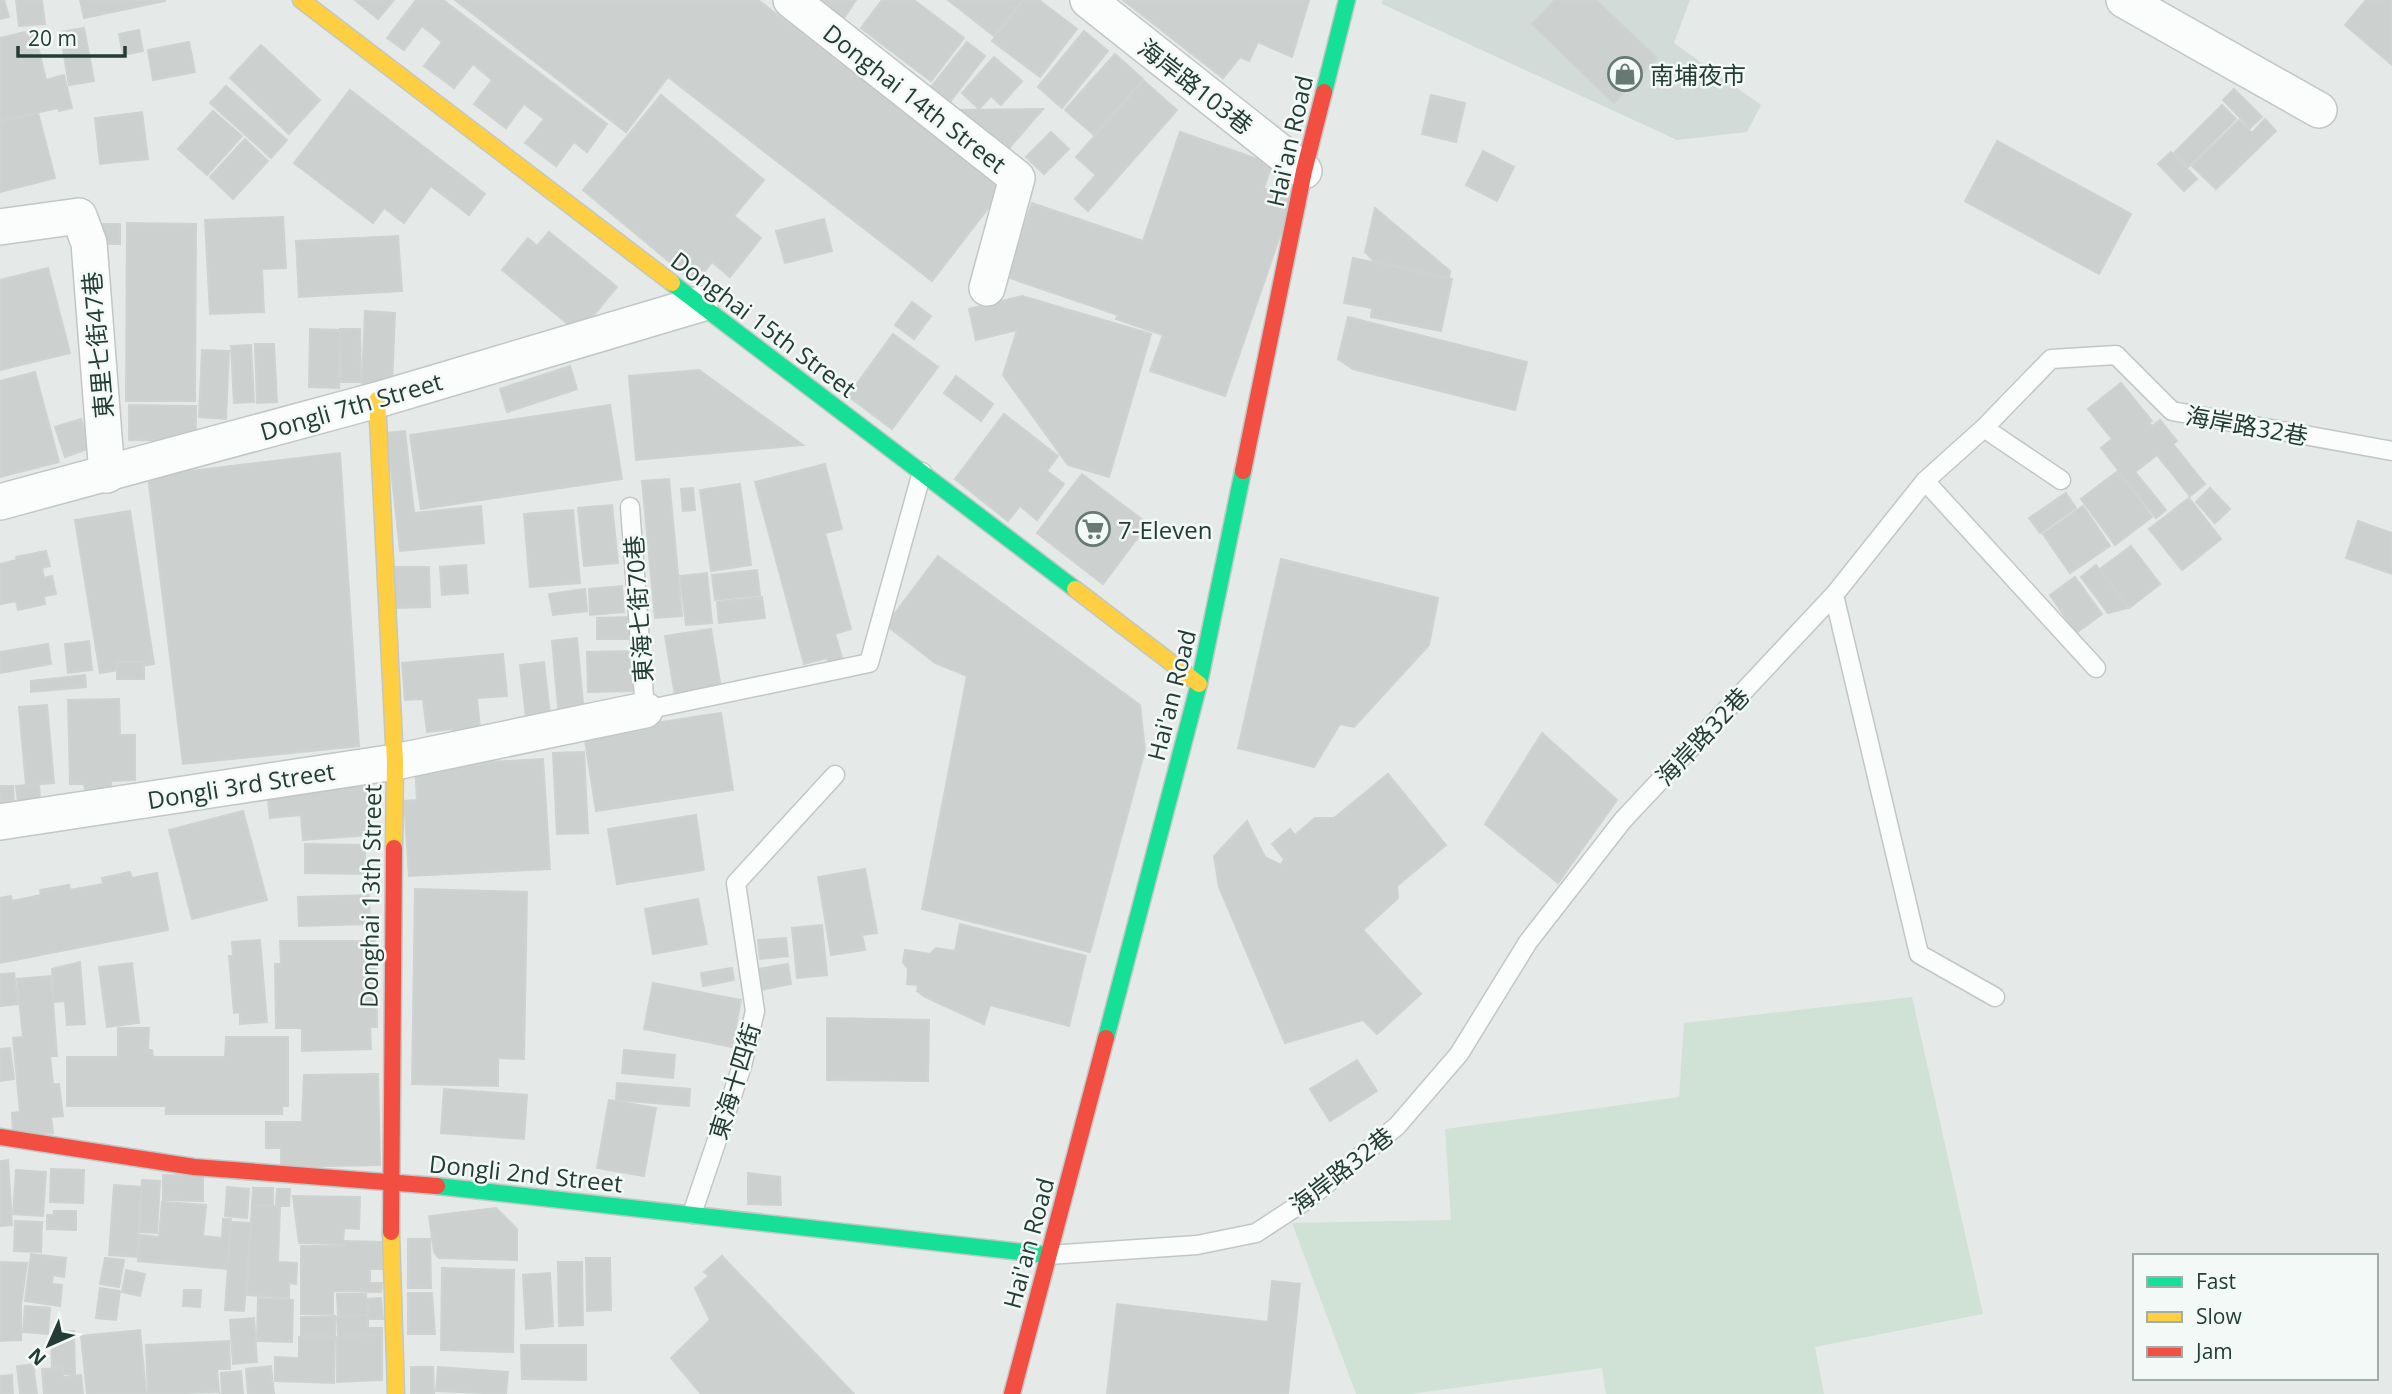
<svg xmlns="http://www.w3.org/2000/svg" width="2392" height="1394" viewBox="0 0 2392 1394" font-family="'Open Sans','Noto Sans TC',sans-serif">
  <rect width="100%" height="100%" fill="#e5eae8"/>
  <path fill="#d3dbd8" d="M1383,0H1690L1674,43L1761,105L1747,132L1677,140L1382,4Z"/>
  <path fill="#cfe2d5" d="M1912,997L1983,1314L1815,1347L1824,1394H1606L1602,1368L1410,1394H1356L1292,1223L1451,1220L1445,1129L1679,1097L1684,1023Z"/>
  <g fill="#ccd1cf" stroke="#ced3d1" stroke-width="2">
    <path d="M0,0H4L9,17L0,19Z"/>
    <path d="M16,0H42L45,24L19,26Z"/>
    <path d="M80,0H165V1L84,18Z"/>
    <path d="M355,0H394L378,19Z"/>
    <path d="M416,0H443L607,124L587,152L574,142L556,166L525,143L544,119L524,104L506,128L474,104L492,80L473,64L454,88L424,66L442,42L422,26L404,50L387,38Z"/>
    <path d="M455,0H758L1003,189L932,281L668,77L626,132Z"/>
    <path d="M818,0H856L844,18Z"/>
    <path d="M882,0H914L964,38L931,81L861,28Z"/>
    <path d="M948,0H1022L994,36Z"/>
    <path d="M1024,0H1039L1077,29L1040,77L992,41Z"/>
    <path d="M1123,0H1309L1292,57L1258,42L1249,61L1240,57L1223,78Z"/>
    <path d="M1555,0H1596L1657,58L1614,103L1532,24Z"/>
    <path d="M2366,0H2392V65L2345,25Z"/>
    <path d="M84,28L94,81L69,85L60,32Z"/>
    <path d="M34,30L46,80L64,75L72,108L59,111L58,108L0,121V38Z"/>
    <path d="M139,30L143,51L123,55L119,34Z"/>
    <path d="M1084,31L1108,51L1062,108L1038,87Z"/>
    <path d="M189,42L195,72L153,80L148,50Z"/>
    <path d="M967,42L985,56L950,102L931,87Z"/>
    <path d="M261,45L320,100L289,134L230,78Z"/>
    <path d="M1115,54L1143,79L1094,135L1065,110Z"/>
    <path d="M994,57L1022,81L1001,105L991,96L979,109L962,93Z"/>
    <path d="M1144,81L1177,110L1088,211L1075,199L1096,175L1076,157Z"/>
    <path d="M226,86L287,140L271,158L210,103Z"/>
    <path d="M2234,89L2262,117L2250,128L2223,100Z"/>
    <path d="M350,90L485,194L469,215L431,186L404,223L384,208L373,223L294,163Z"/>
    <path d="M661,95L764,180L734,216L761,238L730,277L712,262L695,283L583,190Z"/>
    <path d="M1431,95L1465,103L1456,142L1422,134Z"/>
    <path d="M2222,105L2236,119L2188,167L2174,153Z"/>
    <path d="M1043,109L1004,154L955,110Z"/>
    <path d="M213,111L242,136L207,175L178,149Z"/>
    <path d="M142,112L148,159L100,164L95,118Z"/>
    <path d="M38,113L55,178L0,192V122Z"/>
    <path d="M2265,119L2276,131L2216,189L2192,166L2239,120L2252,133Z"/>
    <path d="M1051,132L1069,149L1044,174L1026,157Z"/>
    <path d="M1180,132L1272,164L1264,188L1293,198L1225,396L1150,371L1163,335L1116,319L1118,315L1007,277L1032,203L1143,241Z"/>
    <path d="M245,139L268,161L233,199L210,177Z"/>
    <path d="M1997,141L2131,214L2099,274L1965,201Z"/>
    <path d="M1483,151L1514,167L1497,201L1466,185Z"/>
    <path d="M2171,152L2197,179L2184,191L2158,164Z"/>
    <path d="M1375,208L1450,271L1449,278L1374,261L1365,252Z"/>
    <path d="M283,217L286,268L262,269L264,312L210,314L205,220Z"/>
    <path d="M824,219L832,251L785,263L776,231Z"/>
    <path d="M127,223L196,224L195,401H126Z"/>
    <rect x="94" y="224" width="26" height="20"/>
    <path d="M549,232L617,287L579,333L502,270L528,238L537,246Z"/>
    <path d="M398,236L402,291L299,297L296,241Z"/>
    <path d="M1353,258L1452,279L1441,331L1371,317L1372,308L1344,303Z"/>
    <path d="M48,268L70,353L0,370V280Z"/>
    <path d="M1022,296L1151,334L1109,477L1068,465L1003,375L1017,330L976,340L969,309Z"/>
    <path d="M912,302L931,316L914,339L895,325Z"/>
    <path d="M365,311L395,313L392,385L362,384Z"/>
    <path d="M1348,317L1527,362L1515,410L1353,369L1338,359Z"/>
    <path d="M310,329L340,330L339,388L309,387Z"/>
    <path d="M340,329H360L361,382H341Z"/>
    <path d="M893,334L938,367L892,429L848,396Z"/>
    <path d="M255,344H274L277,402L257,403Z"/>
    <path d="M251,345L254,402L234,403L231,346Z"/>
    <path d="M202,350L229,351L226,419L199,417Z"/>
    <path d="M570,366L577,389L507,412L500,389Z"/>
    <path d="M699,370L803,445L636,460L629,376Z"/>
    <path d="M35,372L59,462L0,477V381Z"/>
    <path d="M956,376L993,404L981,421L944,393Z"/>
    <path d="M2121,383L2152,421L2149,423L2152,426L2160,420L2177,441L2173,444L2205,484L2190,496L2157,455L2135,472L2166,510L2156,518L2101,448L2112,439L2088,409Z"/>
    <path d="M129,405L196,406V441L129,440Z"/>
    <path d="M610,405L622,479L421,509L410,435Z"/>
    <path d="M1004,414L1058,456L1047,471L1064,484L1037,520L1020,506L1008,521L955,479Z"/>
    <path d="M81,419L91,448L65,457L55,427Z"/>
    <path d="M405,431L414,513L481,506L484,543L400,551L387,433Z"/>
    <path d="M340,453L359,746L183,764L148,476Z"/>
    <path d="M825,464L842,529L825,533L851,629L835,634L843,661L829,665L827,658L804,664L755,482Z"/>
    <path d="M2118,471L2152,517L2115,545L2081,499Z"/>
    <path d="M1082,474L1148,524L1103,584L1037,533Z"/>
    <path d="M669,479L682,616L655,618L642,481Z"/>
    <path d="M740,484L751,565L711,571L700,490Z"/>
    <path d="M693,488L695,510L683,511L681,489Z"/>
    <path d="M2210,488L2230,509L2215,523L2196,502Z"/>
    <path d="M2066,493L2076,508L2040,533L2029,518Z"/>
    <path d="M2189,498L2221,539L2182,570L2149,529Z"/>
    <path d="M612,505L618,563L584,566L578,508Z"/>
    <path d="M2083,506L2110,546L2070,573L2043,534Z"/>
    <path d="M573,510L580,583L530,587L524,514Z"/>
    <path d="M130,511L154,664L100,673L75,520Z"/>
    <path d="M2358,521L2392,533V574L2346,558Z"/>
    <path d="M2131,546L2160,584L2129,608L2100,569Z"/>
    <path d="M46,551L50,566L42,568L44,578L52,576L56,594L44,596L45,604L18,610L16,601L1,604L0,564L17,560L16,557Z"/>
    <path d="M938,556L1140,705L1145,750L1090,952L922,909L967,676L935,663L886,625Z"/>
    <path d="M1281,559L1438,598L1429,645L1354,727L1340,724L1314,767L1238,748Z"/>
    <path d="M466,565L468,593L442,595L440,567Z"/>
    <path d="M2096,565L2128,608L2108,613L2081,577Z"/>
    <path d="M394,567H429L430,607L395,608Z"/>
    <path d="M757,570L760,595L715,600L712,575Z"/>
    <path d="M707,573L712,623L686,625L680,576Z"/>
    <path d="M2075,577L2102,614L2076,633L2050,595Z"/>
    <path d="M622,586L624,612L590,615L589,589Z"/>
    <path d="M585,589L587,611L553,615L549,594Z"/>
    <path d="M762,597L765,618L719,623L717,602Z"/>
    <path d="M631,617V639H597V618Z"/>
    <path d="M711,629L721,688L675,695L665,636Z"/>
    <path d="M577,638L584,714L559,717L552,641Z"/>
    <path d="M89,641L92,670L68,673L65,644Z"/>
    <path d="M48,644L51,664L0,673V652Z"/>
    <path d="M632,651L633,691L588,692L587,652Z"/>
    <path d="M503,654L507,696L477,698L481,738L454,741L453,729L427,732L423,699L405,700L402,663Z"/>
    <rect x="117" y="662" width="27" height="17"/>
    <path d="M544,662L550,715L526,718L520,665Z"/>
    <path d="M85,675L86,687L31,692V681Z"/>
    <path d="M119,699L120,735H135V780L111,781V789H85L84,784H70L68,700Z"/>
    <path d="M47,705L54,783L26,785L19,707Z"/>
    <path d="M721,713L733,790L596,811L584,734Z"/>
    <path d="M1542,733L1617,800L1558,883L1485,824Z"/>
    <path d="M584,752L588,833L557,834L553,753Z"/>
    <path d="M543,759L550,869L409,876L404,801L417,800L415,766Z"/>
    <path d="M1388,774L1446,845L1397,886L1398,898L1363,930L1421,994L1377,1034L1363,1020L1285,1043L1219,887L1214,856L1247,821L1265,857L1281,865L1284,859L1272,844L1290,829L1295,835L1315,818H1334Z"/>
    <path d="M39,784L40,800L18,802L16,786Z"/>
    <path d="M366,784L370,835L303,840L301,815L270,818L267,792Z"/>
    <path d="M0,786H13L14,804H0Z"/>
    <path d="M243,811L267,900L192,919L169,830Z"/>
    <path d="M696,815L704,870L617,884L608,829Z"/>
    <path d="M305,844L365,845V874L305,873Z"/>
    <path d="M865,869L877,933L862,935L865,950L831,955L818,877Z"/>
    <path d="M130,872L132,878L157,873L168,930L0,963V898L11,896L12,901L41,895L40,890L69,885L70,890L103,884L102,878Z"/>
    <path d="M415,889L527,892L524,1059L498,1058V1086L412,1084Z"/>
    <path d="M369,895L370,924L299,926L298,897Z"/>
    <path d="M698,899L707,944L653,954L645,909Z"/>
    <path d="M960,924L1086,956L1069,1026L990,1005L984,1024L925,997L917,991L918,985L907,984L908,969L903,962L905,950L930,954L936,948L955,951Z"/>
    <path d="M822,925L827,975L797,978L792,928Z"/>
    <path d="M786,938L788,956L760,959L758,940Z"/>
    <path d="M260,940L267,1022L240,1024V1012L234,1013L229,956H233L232,942Z"/>
    <path d="M280,941H375L377,1027H370L371,1049L302,1051V1028H276L275,964H281Z"/>
    <path d="M80,962L85,1024L67,1025L65,1001L54,1002L52,969Z"/>
    <path d="M132,963L139,1023L107,1027L99,967Z"/>
    <path d="M788,964L791,984L761,990L758,969Z"/>
    <path d="M732,968L734,980L703,986L701,973Z"/>
    <path d="M14,973L18,1004L0,1006V974Z"/>
    <path d="M51,976L57,1056H50L53,1084H59L63,1116L51,1117L53,1133L13,1135L12,1113L20,1112L13,1038L23,1037L17,979Z"/>
    <path d="M653,983L741,1000L732,1047L644,1029Z"/>
    <path d="M827,1018L929,1020L928,1081L827,1080Z"/>
    <path d="M118,1028H149L148,1050H152L153,1057H225L226,1037H288V1106H282V1114H166V1106H67V1057H118Z"/>
    <path d="M10,1048L14,1079L0,1081V1049Z"/>
    <path d="M624,1050L675,1055L673,1078L622,1073Z"/>
    <path d="M1357,1060L1377,1091L1330,1121L1310,1089Z"/>
    <path d="M378,1074L380,1165L281,1167V1148H266V1122H302L304,1075Z"/>
    <path d="M617,1083L690,1089L689,1106L616,1100Z"/>
    <path d="M444,1089L527,1095L524,1139L441,1133Z"/>
    <path d="M609,1100L656,1108L644,1176L597,1168Z"/>
    <path d="M8,1160L12,1225L0,1226V1161Z"/>
    <path d="M51,1169L84,1170L83,1203L50,1202Z"/>
    <path d="M16,1170L46,1172L43,1216L13,1214Z"/>
    <path d="M748,1173L780,1177L781,1205L748,1204Z"/>
    <path d="M163,1175L203,1176V1201L163,1200Z"/>
    <path d="M142,1180L160,1181L157,1233L140,1232Z"/>
    <path d="M114,1185L141,1187L137,1257L109,1255Z"/>
    <path d="M227,1187L249,1189L247,1218L225,1216Z"/>
    <path d="M253,1188H273V1206L252,1205Z"/>
    <path d="M277,1189H290L289,1206H276Z"/>
    <path d="M293,1196L360,1197L359,1229L344,1228L343,1244L299,1243Z"/>
    <path d="M162,1202L206,1205L203,1236L222,1238L223,1219H231L227,1269L138,1261L140,1235L159,1237Z"/>
    <path d="M252,1205L280,1207L278,1262L297,1263L296,1284L289,1283V1298L247,1295Z"/>
    <path d="M496,1208L517,1229V1260L439,1258L434,1252L429,1216Z"/>
    <path d="M54,1211H76V1230L47,1229V1215H54Z"/>
    <path d="M15,1221L42,1222L41,1252L14,1251Z"/>
    <path d="M231,1222L251,1223L244,1311L225,1310Z"/>
    <path d="M408,1239H430L431,1288H408Z"/>
    <path d="M345,1241L382,1242V1269H370V1283H382L381,1292L333,1291V1314H301V1246H345Z"/>
    <path d="M31,1254L66,1258L64,1277L53,1275L52,1284L62,1285L60,1306L25,1301Z"/>
    <path d="M722,1256L854,1394H701L671,1358L710,1320L695,1288L709,1276L704,1272Z"/>
    <path d="M105,1258L124,1260L119,1287L100,1284Z"/>
    <path d="M586,1258H610L611,1310L587,1311Z"/>
    <path d="M0,1262L27,1263L21,1305V1340L0,1341Z"/>
    <path d="M558,1262H582L583,1325L559,1326Z"/>
    <path d="M442,1268L514,1270L513,1352L441,1350Z"/>
    <path d="M126,1270L145,1274L140,1296L122,1292Z"/>
    <path d="M550,1273L553,1326L526,1329L523,1275Z"/>
    <path d="M1272,1281L1300,1284L1288,1394H1107L1117,1304L1268,1322Z"/>
    <path d="M100,1288L120,1291L116,1320L96,1318Z"/>
    <path d="M184,1290H201L200,1307L183,1306Z"/>
    <path d="M408,1293H432L435,1334H408Z"/>
    <path d="M337,1294H366L367,1315L338,1316Z"/>
    <path d="M258,1298L293,1300L292,1342L257,1341Z"/>
    <path d="M381,1298L383,1319H368V1299Z"/>
    <path d="M25,1306L50,1308L48,1334L23,1332Z"/>
    <path d="M368,1315V1328H382V1334L338,1336L337,1317Z"/>
    <path d="M335,1316V1336H301V1317Z"/>
    <path d="M254,1318L257,1362L233,1364L230,1320Z"/>
    <path d="M140,1330L146,1393L87,1394L81,1336Z"/>
    <path d="M74,1331L75,1374H63V1367H52L51,1332Z"/>
    <path d="M382,1335V1380L337,1382V1337Z"/>
    <path d="M299,1337L335,1338L334,1383L275,1381V1357L299,1358Z"/>
    <path d="M229,1341L230,1369H217L219,1392L148,1394L146,1345Z"/>
    <path d="M521,1345H586V1380L522,1379Z"/>
    <path d="M33,1364L37,1394H20L17,1366Z"/>
    <path d="M271,1366L274,1394H248L246,1369Z"/>
    <path d="M411,1367H433L434,1394H411Z"/>
    <path d="M438,1367L508,1372L506,1394L436,1391Z"/>
    <path d="M62,1368L63,1377L81,1375L83,1394H44L42,1369Z"/>
    <path d="M241,1371L243,1394H219H222L221,1373Z"/>
    <path d="M12,1375L13,1394H0V1376Z"/>
  </g>
  <g fill="none" stroke-linecap="round" stroke-linejoin="round">
    <g stroke="#c2c7c5" stroke-width="21">
      <g id="lane">
        <path d="M1984,428L2061,480"/>
        <path d="M1925,481L2096,668"/>
        <path d="M630,507L645,710L869,663L922,472"/>
        <path d="M1834,595L1919,954L1995,997"/>
        <path d="M692,1214L742,1066L755,1011L736,883L835,775"/>
        <path d="M1048,1255L1197,1245L1256,1233L1308,1199L1397,1126L1459,1054L1528,942L1623,820L1834,595L1925,481L1984,428L2051,359L2116,355L2172,411L2392,451"/>
      </g>
    </g>
    <g stroke="#c2c7c5" stroke-width="38">
      <g id="street">
        <path d="M791,0L1017,178L987,288"/>
        <path d="M1088,0L1304,171"/>
        <path d="M2124,0L2319,110"/>
        <path d="M0,227L79,216L89,243L107,475"/>
        <path d="M0,502L377,400L700,304"/>
        <path d="M0,822L395,762L645,710"/>
      </g>
    </g>
    <g stroke="#c1c7c5" stroke-width="19">
      <g id="fast">
        <path d="M1324,92L1347,0"/>
        <path d="M672,283L1075,589"/>
        <path d="M1106,1038L1199,684L1243,471"/>
        <path d="M437,1186L1048,1255"/>
      </g>
    </g>
    <g stroke="#c1c7c5" stroke-width="19">
      <g id="slow">
        <path d="M301,0L672,283"/>
        <path d="M377,400L395,762L394,848"/>
        <path d="M1075,589L1199,684"/>
        <path d="M391,1232L396,1394"/>
      </g>
    </g>
    <g stroke="#c1c7c5" stroke-width="19">
      <g id="jam">
        <path d="M1243,471L1304,171L1324,92"/>
        <path d="M0,1137L194,1167L437,1186"/>
        <path d="M391,1232L394,848"/>
        <path d="M1012,1394L1106,1038"/>
      </g>
    </g>
    <use href="#lane" stroke="#fbfcfc" stroke-width="18"/>
    <use href="#street" stroke="#fbfcfc" stroke-width="35"/>
    <use href="#fast" stroke="#16e098" stroke-width="16"/>
    <use href="#slow" stroke="#ffcf43" stroke-width="16"/>
    <use href="#jam" stroke="#f24e42" stroke-width="16"/>
  </g>
  <defs>
    <g id="shop-ring" transform="scale(1.75)"><circle r="9.5" fill="#f3f9f6" stroke="#687974" stroke-width="1.5"/><path d="M-5-2.5h2.3a2.7 3.5 0 0 1 5.4 0H5L5.5 6h-11ZM-1.5-2.5h3a1.5 2.3 0 0 0-3 0Z" fill="#687974"/></g>
    <g id="supermarket-ring" transform="scale(1.75)"><circle r="9.5" fill="#f3f9f6" stroke="#687974" stroke-width="1.5"/><path d="M-6-5.5h2.5l.6 2H6L4.5 2H-2.5L-4.4-4H-6ZM-1.5 3.2a1.3 1.3 0 1 0 .1 0ZM3 3.2a1.3 1.3 0 1 0 .1 0Z" fill="#687974"/></g>
  </defs>
  <g fill-rule="evenodd">
    <use href="#shop-ring" x="1625" y="74"/>
    <use href="#supermarket-ring" x="1093" y="529"/>
  </g>
  <g text-anchor="middle" dominant-baseline="central" stroke-width="5" stroke-linejoin="round" paint-order="stroke">
    <g font-size="24" fill="#243c36" stroke="#f3f9f6" text-anchor="start">
      <text x="1650" y="74">南埔夜市</text>
      <text x="1118" y="529">7-Eleven</text>
    </g>
    <g font-size="24" fill="#243c36" stroke="#f3f9f6">
      <text transform="translate(1196 86) rotate(38)">海岸路103巷</text>
      <text transform="translate(915 98) rotate(38)">Donghai 14th Street</text>
      <text transform="translate(1289 141) rotate(-77)">Hai'an Road</text>
      <text transform="translate(764 324) rotate(37)">Donghai 15th Street</text>
      <text transform="translate(97 345) rotate(-95)">東里七街47巷</text>
      <text transform="translate(351 406) rotate(-16)">Dongli 7th Street</text>
      <text transform="translate(2247 425) rotate(10)">海岸路32巷</text>
      <text transform="translate(638 609) rotate(-94)">東海七街70巷</text>
      <text transform="translate(1171 695) rotate(-76)">Hai'an Road</text>
      <text transform="translate(1702 736) rotate(-47)">海岸路32巷</text>
      <text transform="translate(241 785) rotate(-9)">Dongli 3rd Street</text>
      <text transform="translate(370 896) rotate(-89)">Donghai 13th Street</text>
      <text transform="translate(734 1081) rotate(-73)">東海十四街</text>
      <text transform="translate(1341 1170) rotate(-38)">海岸路32巷</text>
      <text transform="translate(526 1173) rotate(6)">Dongli 2nd Street</text>
      <text transform="translate(1028 1243) rotate(-75)">Hai'an Road</text>
    </g>
  </g>
  <rect x="2133" y="1254" width="245" height="126" fill="#f3f9f6" stroke="#a0ada9" stroke-width="2"/>
  <rect x="2147" y="1277" width="35" height="10" fill="#16e098" stroke="#a0ada9" stroke-width="2"/>
  <text x="2196" y="1289" font-size="21" fill="#243c36">Fast</text>
  <rect x="2147" y="1312" width="35" height="10" fill="#ffcf43" stroke="#a0ada9" stroke-width="2"/>
  <text x="2196" y="1324" font-size="21" fill="#243c36">Slow</text>
  <rect x="2147" y="1347" width="35" height="10" fill="#f24e42" stroke="#a0ada9" stroke-width="2"/>
  <text x="2196" y="1359" font-size="21" fill="#243c36">Jam</text>
  <g transform="translate(49 1345) rotate(225)" stroke="#f3f9f6" stroke-width="5" paint-order="stroke">
  <path d="M0-5L12 26L0 18L-12 26Z" fill="#243c36"/>
  <text y="-10" font-size="19" font-weight="bold" text-anchor="middle" fill="#243c36">N</text>
  </g>
  <path d="M18 46v10h107v-10" fill="none" stroke="#243c36" stroke-width="3.5"/>
  <text x="28" y="46" font-size="21" fill="#243c36" stroke="#f3f9f6" stroke-width="5" paint-order="stroke">20 m</text>
</svg>
